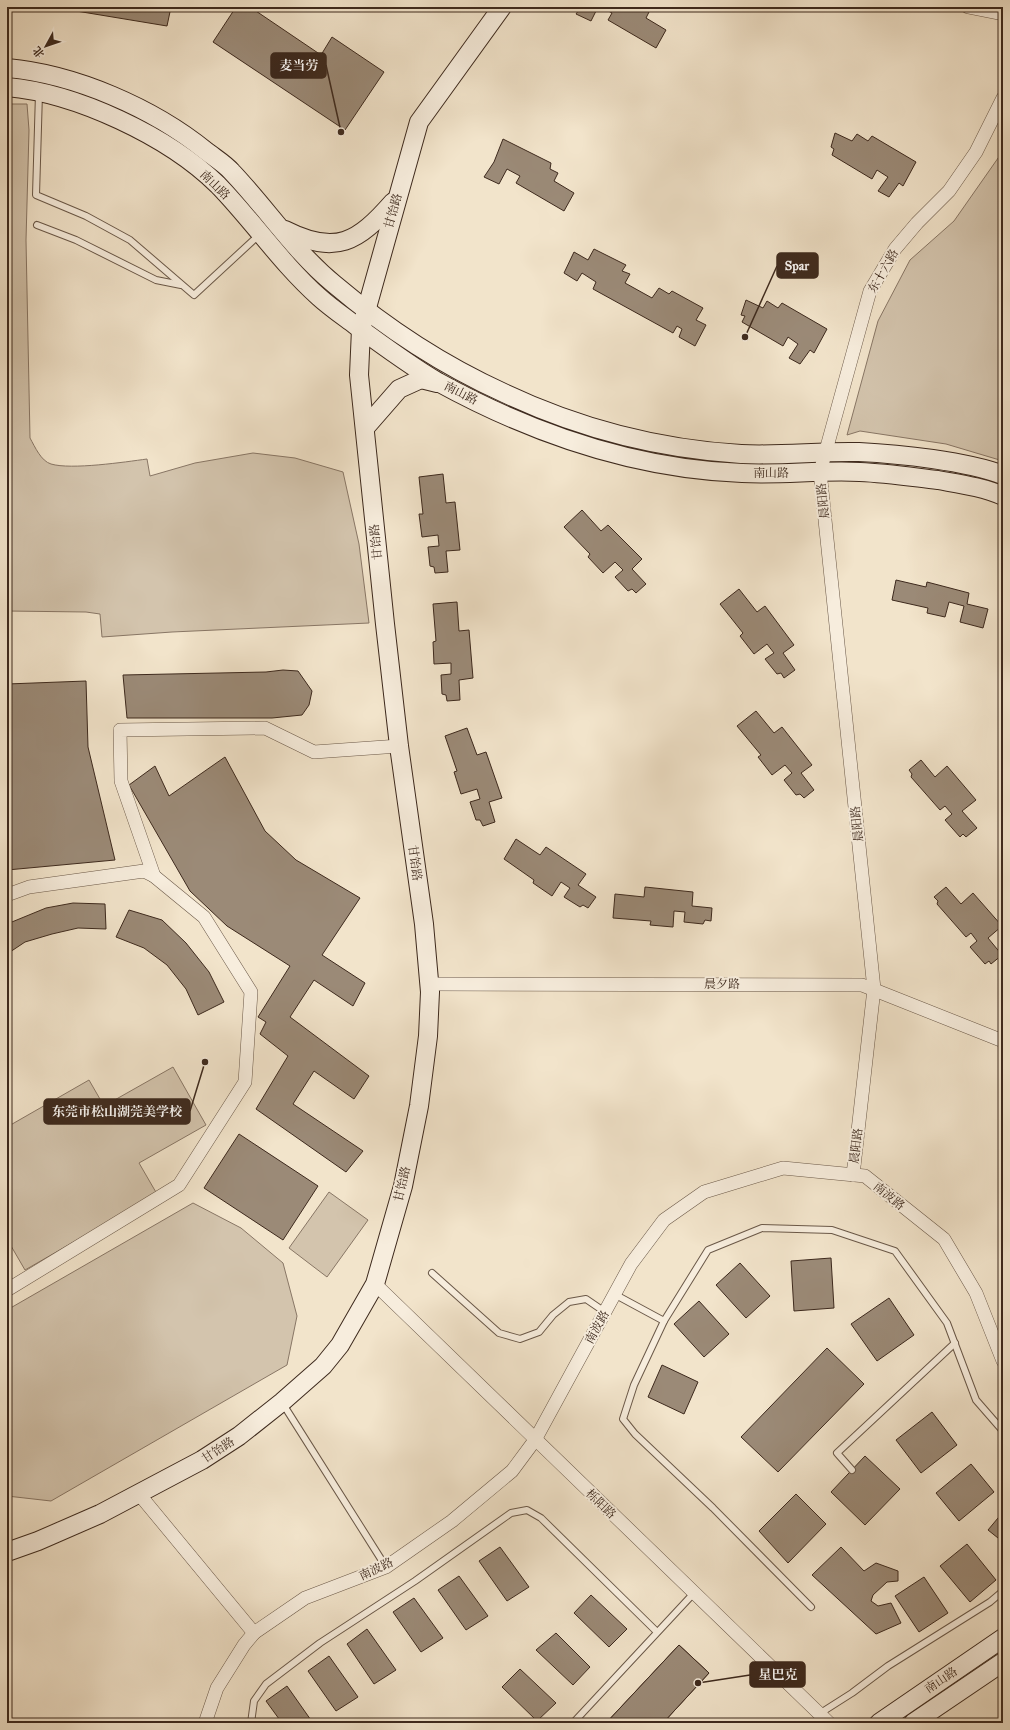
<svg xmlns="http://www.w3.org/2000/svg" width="1010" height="1730" viewBox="0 0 1010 1730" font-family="'IM FELL Great Primer','Noto Serif SC',serif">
  <rect width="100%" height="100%" fill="#f2e4cb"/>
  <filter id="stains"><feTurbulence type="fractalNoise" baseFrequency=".005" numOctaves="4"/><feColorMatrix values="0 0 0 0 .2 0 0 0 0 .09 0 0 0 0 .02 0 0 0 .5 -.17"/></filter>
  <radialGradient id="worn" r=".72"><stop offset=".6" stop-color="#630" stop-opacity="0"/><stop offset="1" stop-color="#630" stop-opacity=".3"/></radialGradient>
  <g fill="#d3c4ad" stroke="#887665">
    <path d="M7,104H27L29,130L26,240L30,438C35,447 41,461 51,464C71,470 125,462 147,459L150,476L195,463L253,453L295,458L343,472L359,544L369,623L172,632L102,637L100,614L86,612L7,611Z"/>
    <path d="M1003,151V461L946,444L860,431L847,435L878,321L910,260L954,221Z"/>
    <path d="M173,1067L206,1125L139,1163L157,1194L25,1270L7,1239V1127L89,1080L104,1106Z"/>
    <path d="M329,1192L368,1220L327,1277L289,1248Z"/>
    <path d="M193,1203L241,1228L283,1263L297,1316L287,1365L51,1501L7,1496V1310Z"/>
  </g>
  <g fill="#9b8a77" stroke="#3d291d">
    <path d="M52,7H171L167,26Z"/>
    <path d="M236,7H250L321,55L332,37L384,72L345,130L213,42Z"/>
    <path d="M581,7H598L591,21L576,14Z"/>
    <path d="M601,7H645L650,10L646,18L666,30L656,48L608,20L612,13Z"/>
    <path d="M835,133L852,141L857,134L868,141L872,136L916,162L903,186L899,183L889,197L878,191L888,177L877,170L872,179L832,155L834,149L831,147Z"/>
    <path d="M503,139L551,163L550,169L558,173L554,181L574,193L564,211L516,183L520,176L507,169L499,184L484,177L494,162Z"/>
    <path d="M594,249L626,265L622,271L630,274L625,283L652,298L659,288L669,294L672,291L703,308L696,320L706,325L695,346L679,337L682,329L677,326L673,333L593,289L596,282L582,273L577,281L564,273L574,252L588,260Z"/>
    <path d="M746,300L763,308L767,301L778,308L782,303L827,329L814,353L810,350L800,364L789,358L798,344L788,337L783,346L742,322L745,316L741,315Z"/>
    <path d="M443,474L446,503L455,502L460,550L446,551L448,572L435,573L434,567L430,566L428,547L439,546L438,535L422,537L419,514H423L419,477Z"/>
    <path d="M582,510L601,531L608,525L642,559L632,569L646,584L636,593L632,589L628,591L615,577L623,570L615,562L603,573L588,557L590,554L564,527Z"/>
    <path d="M896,580L926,587L927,582L969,593L967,604L988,609L983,628L960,622L964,606L949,602L945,617L927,613L928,608L892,600Z"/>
    <path d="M739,589L757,612L765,606L794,645L783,653L795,670L784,678L781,673L777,674L765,659L774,653L767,644L754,654L740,636L743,633L720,604Z"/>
    <path d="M457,602L459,631L469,630L473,678L459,680L460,700L447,701L446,695L442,694L441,675L451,674V663L434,664L433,642L436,641L433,604Z"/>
    <path d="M283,670L298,671L312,691L309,705L302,715L272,718H127L123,675L266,672Z"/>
    <path d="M86,681L88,747L115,860L7,870V684Z"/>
    <path d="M756,711L774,733L782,727L812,765L801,773L814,790L804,798L800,794L796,795L784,780L792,773L785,765L772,775L758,757L761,755L737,726Z"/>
    <path d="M467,728L477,755L486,752L502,798L489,802L495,822L483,826L480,820H476L470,802L480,799L477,789L461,794L454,772L457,771L445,736Z"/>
    <path d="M225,757L265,831L296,860L360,898L322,955L365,983L353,1006L314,980L290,1017L369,1076L354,1099L314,1071L293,1104L363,1151L346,1172L256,1109L288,1056L260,1034L266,1022L258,1017L290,966L227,926L190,891L129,785L155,766L169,796Z"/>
    <path d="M921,760L935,777L947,766L976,800L962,811L977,828L966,837L963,834L960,837L945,820L952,814L945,806L940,810L911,777L912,774L909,770Z"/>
    <path d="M516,839L540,855L546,847L586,874L578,885L596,897L588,908L583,905L580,907L564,897L570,888L561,882L552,896L533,883L534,880L504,859Z"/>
    <path d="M645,887L693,892L692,906L712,908L711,921L705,920L703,924L684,922L685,912L674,911L673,927L650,925L651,921L613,918L615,894L644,897Z"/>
    <path d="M946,887L961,904L973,893L1002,926L988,938L1002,955L991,964L989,961L985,964L970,947L977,941L971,933L966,937L937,904L938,901L934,897Z"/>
    <path d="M73,903L105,904L106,929L78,928L52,934L25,942L7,954V924L46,908Z"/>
    <path d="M129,910L162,920L186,943L209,972L224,1002L198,1015L186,989L167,965L144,948L116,937Z"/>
    <path d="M239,1134L318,1186L283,1240L204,1188Z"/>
    <path d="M831,1258L834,1308L794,1311L791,1261Z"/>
    <path d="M740,1263L770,1296L746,1318L716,1285Z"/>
    <path d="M889,1298L914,1335L877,1361L851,1324Z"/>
    <path d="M699,1301L729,1334L704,1357L674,1324Z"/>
    <path d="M827,1348L864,1384L778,1472L741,1437Z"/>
    <path d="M662,1365L698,1382L684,1414L648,1397Z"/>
    <path d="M932,1412L957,1445L921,1473L896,1440Z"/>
    <path d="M865,1456L900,1489L865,1525L831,1492Z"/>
    <path d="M971,1464L994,1492L959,1521L936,1493Z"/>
    <path d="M796,1494L826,1524L788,1563L759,1531Z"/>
    <path d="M1003,1512V1542L988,1530Z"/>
    <path d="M967,1544L996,1580L970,1602L940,1566Z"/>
    <path d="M500,1547L529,1587L507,1601L479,1561Z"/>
    <path d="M841,1547L864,1571L876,1563L898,1571V1581L887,1582L873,1595L871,1601L878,1606L891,1603L901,1623L876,1634L812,1575Z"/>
    <path d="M459,1576L488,1616L466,1630L438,1590Z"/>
    <path d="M924,1577L948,1613L919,1632L895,1596Z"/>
    <path d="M591,1595L627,1629L609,1647L574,1613Z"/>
    <path d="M414,1598L443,1638L421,1652L393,1612Z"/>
    <path d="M367,1629L396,1670L374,1684L347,1644Z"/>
    <path d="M556,1633L590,1667L573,1685L536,1650Z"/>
    <path d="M679,1645L709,1673L663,1723H606Z"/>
    <path d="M679,1645L709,1673L663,1723H606Z"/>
    <path d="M329,1656L358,1697L336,1711L308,1671Z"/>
    <path d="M520,1669L556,1703L537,1721L502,1687Z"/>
    <path d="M287,1686L313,1723H282L266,1701Z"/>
  </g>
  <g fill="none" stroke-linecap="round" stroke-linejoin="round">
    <g stroke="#6a5848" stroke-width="8">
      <g id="lane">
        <path d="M39,93L36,195L86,216L130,240L194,295L259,235"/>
        <path d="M37,225L76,240L156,280L181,285"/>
        <path d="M432,1273L499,1333L520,1339L539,1332L553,1315L569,1302L586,1299L605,1312"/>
        <path d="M614,1294L664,1321L708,1250L762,1228L832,1230L895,1251L947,1323L976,1400L1003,1431"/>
        <path d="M664,1321L634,1385L623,1419L635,1434L713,1508L811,1607"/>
        <path d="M283,1404L386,1567"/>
        <path d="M852,1470L837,1453L955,1343"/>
        <path d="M819,1714L852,1693L888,1666L990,1602L1003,1591"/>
        <path d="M251,1723L254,1701L266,1684L320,1643L415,1581L511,1513L527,1510L541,1518L657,1632"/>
        <path d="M573,1723L694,1593"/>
      </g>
    </g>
    <g stroke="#6a5848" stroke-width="14">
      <g id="street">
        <path d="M968,7L1003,14"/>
        <path d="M154,876L121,781L120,730L265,728L314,752L399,746"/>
        <path d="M7,895L29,887L144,871L154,876L204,917L251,992L245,1082L179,1185L7,1290"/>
        <path d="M429,984L862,985L1003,1041"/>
        <path d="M853,1175L874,989L820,472L870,291L895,249L917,223L949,191L976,152L1003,98"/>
        <path d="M375,1284L829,1723"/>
        <path d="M139,1494L254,1633"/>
        <path d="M205,1723L217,1688L244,1645L254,1633L305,1598L386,1567L452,1521L512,1471L535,1440L631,1264L664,1220L704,1192L783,1168L865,1176L944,1239L976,1293L1003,1361"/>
      </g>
    </g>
    <g stroke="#3d291d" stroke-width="20">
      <g id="secondary">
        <path d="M7,68C75,74 153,108 206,151C215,158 225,164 232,172C267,209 295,252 334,284C386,328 442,365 504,393C578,428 660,449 741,454C781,456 820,451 859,452C900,454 966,461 1003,475"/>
        <path d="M7,87C76,93 168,136 218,185C253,221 281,263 319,297C330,307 343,316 355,325C382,345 409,365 438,382C531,433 635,469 742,473C781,475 821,470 860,472C886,473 912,477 938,480C960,484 983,487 1003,496"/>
        <path d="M285,230C336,256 358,242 393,202"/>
        <path d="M365,428L399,389L421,379L437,383"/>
        <path d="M7,1552L38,1541L100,1514L202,1460L239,1436L282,1402L323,1366L340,1345L375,1284L403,1186L419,1106L428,1036L430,992L424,924L399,746L385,624L359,375L361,329L419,122L502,7"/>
        <path d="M879,1723L1003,1638"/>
        <path d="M913,1723L1003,1662"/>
      </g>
    </g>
    <use href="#lane" stroke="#f7eddd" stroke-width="6"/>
    <use href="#street" stroke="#f7eddd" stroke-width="13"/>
    <use href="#secondary" stroke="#f7eddd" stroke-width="18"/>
  </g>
  <g text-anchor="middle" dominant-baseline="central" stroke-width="4" stroke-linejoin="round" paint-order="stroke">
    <g font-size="12" fill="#3d291d" stroke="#f7eddd">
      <text transform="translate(215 185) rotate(44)">南山路</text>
      <text transform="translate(393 211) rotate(-74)">甘饴路</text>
      <text transform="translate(883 271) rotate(-60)">东十六路</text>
      <text transform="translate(461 393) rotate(27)">南山路</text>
      <text x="771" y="473">南山路</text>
      <text transform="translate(823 501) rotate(-96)">晨阳路</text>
      <text transform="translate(376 542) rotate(-96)">甘饴路</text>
      <text transform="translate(857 824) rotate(-96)">晨阳路</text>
      <text transform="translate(415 863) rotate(82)">甘饴路</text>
      <text x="722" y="984">晨夕路</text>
      <text transform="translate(856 1146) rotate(-83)">晨阳路</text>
      <text transform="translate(402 1184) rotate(-77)">甘饴路</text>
      <text transform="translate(889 1196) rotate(39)">南波路</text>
      <text transform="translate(597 1327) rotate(-61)">南波路</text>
      <text transform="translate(218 1450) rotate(-33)">甘饴路</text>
      <text transform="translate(601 1504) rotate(44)">栎阳路</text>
      <text transform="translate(376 1569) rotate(-25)">南波路</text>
      <text transform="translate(941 1680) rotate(-34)">南山路</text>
    </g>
  </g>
  <path fill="none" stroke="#3d291d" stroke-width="1.5" d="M341 132L326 65M745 337L777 266M205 1062L190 1111M698 1683L750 1675"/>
  <g fill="#3d291d" stroke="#f7eddd" stroke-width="1.5">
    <circle cx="341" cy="132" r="4"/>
    <circle cx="745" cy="337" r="4"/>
    <circle cx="205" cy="1062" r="4"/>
    <circle cx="698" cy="1683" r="4"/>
  </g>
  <g fill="#3d291d" stroke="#3d291d" stroke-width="1.5">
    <rect x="271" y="53" width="55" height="25" rx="4"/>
    <rect x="777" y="253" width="41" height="25" rx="4"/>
    <rect x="44" y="1099" width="146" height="25" rx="4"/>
    <rect x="750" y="1662" width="55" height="25" rx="4"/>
  </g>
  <g font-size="13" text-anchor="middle" font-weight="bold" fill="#fff">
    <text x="299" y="70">麦当劳</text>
    <text x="797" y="270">Spar</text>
    <text x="117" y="1116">东莞市松山湖莞美学校</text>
    <text x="778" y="1679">星巴克</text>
  </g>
  <rect width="1010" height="1730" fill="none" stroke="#f2e4cb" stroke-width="24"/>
  <rect x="8" y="8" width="994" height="1714" fill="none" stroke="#3d291d" stroke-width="2"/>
  <rect x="12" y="12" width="986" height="1706" fill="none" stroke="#3d291d"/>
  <g transform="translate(46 46) rotate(230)" stroke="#f7eddd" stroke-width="3" paint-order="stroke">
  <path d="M0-3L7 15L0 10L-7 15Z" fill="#3d291d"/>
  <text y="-6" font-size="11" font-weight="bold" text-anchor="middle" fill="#3d291d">北</text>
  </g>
  <rect width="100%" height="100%" filter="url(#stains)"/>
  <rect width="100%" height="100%" fill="url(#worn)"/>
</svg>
